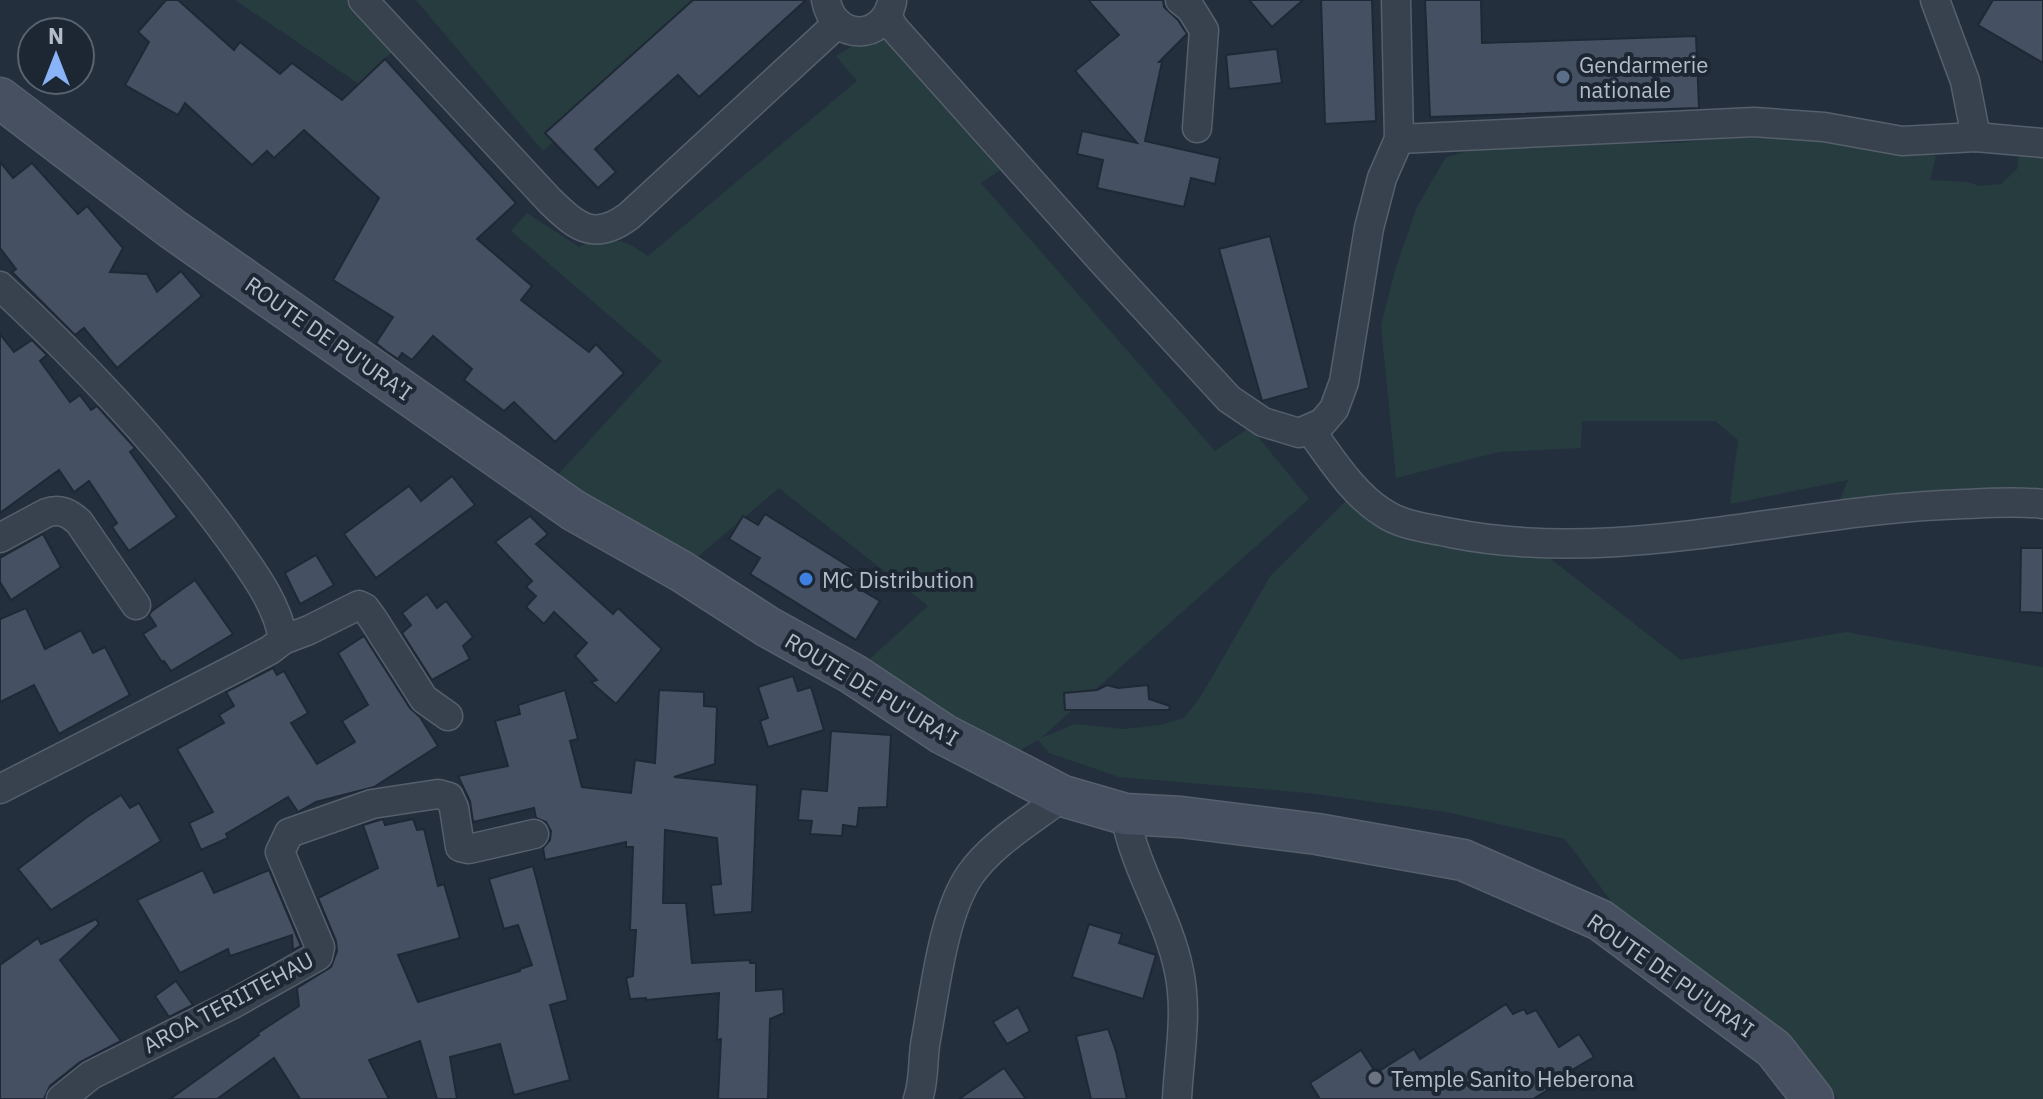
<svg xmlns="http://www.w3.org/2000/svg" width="2043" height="1099" viewBox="0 0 2043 1099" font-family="'IBM Plex Sans',sans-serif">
  <rect width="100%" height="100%" fill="#242f3e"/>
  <g fill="#263c3f">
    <path d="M235,0H361L402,42L359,84Z"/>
    <path d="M416,0H709L543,151Z"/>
    <path d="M869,36H901L1008,165L981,183L1215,451L1250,427L1309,499L1041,738L1075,724L1124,729L1160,725L1184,718L1201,696L1271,575L1356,491L1383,509L1547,556L1681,660L1846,632L2043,667V1099H1838L1785,1043L1649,938L1614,905L1565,839L1446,812L1308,793L1119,777L1049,753L1038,740L998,763L853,674L928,606L779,488L681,571L544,490L662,361L511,231L527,213L579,247C606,233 624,239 648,256L857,81L836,56Z"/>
    <path d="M1736,135L1882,136L1936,156L1930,180L1968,182L1979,186L2001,184L2017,169L2020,147L2043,145V513L1988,502L1827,531L1848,480L1730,504L1738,440L1715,421H1582L1581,448L1499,452L1396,478L1381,325L1395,270L1417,207L1446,157L1496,144L1679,143Z"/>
  </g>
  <g fill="#455162" stroke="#1f2835" stroke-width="2">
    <path d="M166,0H178L234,50L240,42L280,74L292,63L342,100L385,59L516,203L477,239L532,286L521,300L589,352L596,344L624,373L555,442L514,402L504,411L464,380L472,369L433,336L412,360L402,353L398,359L386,351L376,343L393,317L333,280L379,198L304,130L274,158L267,151L252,165L185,103L178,115L125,85L149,42L138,32Z"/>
    <path d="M693,0H806L699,97L678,75L595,149L616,172L598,188L545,133Z"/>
    <path d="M1088,0H1163L1164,7L1178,20L1187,34L1159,62H1162L1145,141L1220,158L1215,184L1191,178L1184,207L1097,188L1103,160L1077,154L1082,131L1137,143L1075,71L1119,35Z"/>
    <path d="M1249,0H1303L1272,27Z"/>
    <path d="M1321,0H1372L1376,121L1325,124Z"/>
    <path d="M1425,0H1481L1482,43L1696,36L1699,108L1430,117Z"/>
    <path d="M1993,0H2043V63L1978,25Z"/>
    <path d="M1277,49L1282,83L1229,89L1226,55Z"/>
    <path d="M0,162L13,178L32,163L78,214L87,206L123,248L110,272L147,274L157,292L181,271L202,296L117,368L84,328L75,335L12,272L16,269L0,248Z"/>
    <path d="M1270,236L1309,388L1262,401L1219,249Z"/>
    <path d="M0,334L14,352L32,340L47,355L40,361L70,402L80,395L91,410L97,406L135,448L130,452L177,517L129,551L112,527L117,523L89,481L74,492L59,470L0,513Z"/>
    <path d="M452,476L475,505L376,578L344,534L409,486L421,501Z"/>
    <path d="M765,514L858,572L851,584L880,601L856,640L750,574L760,558L729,539L743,516L758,525Z"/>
    <path d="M530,516L548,534L536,544L613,614L618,608L662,649L616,704L591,682L597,680L575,656L587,643L554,612L544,624L526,607L536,596L526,587L532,581L495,542Z"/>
    <path d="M43,534L61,567L11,600L0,582V558Z"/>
    <path d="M2021,548H2043V613L2020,612Z"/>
    <path d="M316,555L334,585L300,604L285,573Z"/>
    <path d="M195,580L233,634L171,671L164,661L162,662L143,634L156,626L149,615L152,611Z"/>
    <path d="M427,594L437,608L446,601L473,637L463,646L470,659L432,680L402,633L411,625L402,613Z"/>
    <path d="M26,608L45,649L81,630L93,653L105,647L130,695L59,734L34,685L0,702V619Z"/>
    <path d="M364,636L410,708L420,717L438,746L374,787L316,802L298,812L288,797L226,834L228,838L201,850L189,823L213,812L177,749L224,723L219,715L234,706L226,692L273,668L277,675L284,671L308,713L291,723L317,764L355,742L342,721L368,705L338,653Z"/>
    <path d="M793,676L798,691L811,687L824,730L768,747L760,721L768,718L758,687Z"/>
    <path d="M1107,685L1118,688L1148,685L1149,699L1170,706L1169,710H1065L1064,693L1097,690Z"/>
    <path d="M565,690L578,739L570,741L582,787L631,793L635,760L655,763L659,690L704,692V706L717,707L715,764L674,777L757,785L752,912L714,915L711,885L721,884L717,838L665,830L663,903H686L692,963L750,960V963H756V991L783,989L784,1013L770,1019L768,1099H718L721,1039L717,1040L719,993L646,1000V998L630,999L626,978L633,976L636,930H630L633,847H626V842L545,860L543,848L550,840L551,831L546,822L536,818L534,808L473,822L470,801L458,776L508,766L495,721L520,714L518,705Z"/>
    <path d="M831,731L891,735L887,807L859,808L857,827L843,825L842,836L810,834L812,821L798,820L801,789L827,791Z"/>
    <path d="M121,795L130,808L139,803L161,841L51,910L18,869L87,817Z"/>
    <path d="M383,819L385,825L413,819L417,830L424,829L438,886L444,884L460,938L398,955L418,1002L520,971V969L532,965L518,925L504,929L489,879L533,866L568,1000L550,1005L570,1080L514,1095L500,1044L450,1057L457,1099H437L420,1041L369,1060L389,1099H300L274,1058L217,1099H170L259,1035L258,1033L299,1006L297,988L331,967L337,951L336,941L318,898L378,868L363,825Z"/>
    <path d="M203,870L214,893L269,870L301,946L293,950L292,935L230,956L228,949L180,973L137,900Z"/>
    <path d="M96,919L99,924L60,960L121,1041L80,1062L50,1086L44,1099H0V965L38,938L41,944Z"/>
    <path d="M1089,924L1122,934L1119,943L1156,955L1143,999L1072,977Z"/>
    <path d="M176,981L193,1005L169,1017L155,996Z"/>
    <path d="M1506,1004L1513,1014L1524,1009L1527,1014L1536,1010L1559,1047L1579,1034L1594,1057L1562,1076L1564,1080L1533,1099H1320L1310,1083L1361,1050L1376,1073L1414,1049L1420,1059Z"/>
    <path d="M1018,1007L1030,1031L1007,1044L993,1022Z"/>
    <path d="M1108,1029L1116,1051L1127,1099H1091L1076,1036Z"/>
    <path d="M1004,1068L1026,1099H959Z"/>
  </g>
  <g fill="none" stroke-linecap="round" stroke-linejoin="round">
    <g stroke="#565f6c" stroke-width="31">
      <g id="minor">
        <path d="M363,0L550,201C577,227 594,242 629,216L838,23"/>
        <path d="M826,0C833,41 883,42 892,2"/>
        <path d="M1180,0L1191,9L1204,30L1197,128"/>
        <path d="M1935,0L1965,81L1976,137"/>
        <path d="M887,16L894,28L1103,262L1229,399L1263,422L1299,433L1322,423L1334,409L1344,382L1369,228L1382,178L1399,139L1396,0"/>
        <path d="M1399,139L1754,122L1824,127L1902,141L1976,137L2043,143"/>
        <path d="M0,286C84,364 162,446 229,538C250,568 278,603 283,640L270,650L238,667L0,789"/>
        <path d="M1310,430C1331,458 1352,493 1382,512C1402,526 1428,528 1451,533C1622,567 1793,509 1964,504C1990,503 2017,501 2043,504"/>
        <path d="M0,538L46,513C60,508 69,513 79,522L136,605"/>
        <path d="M283,640L309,630L359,605L365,608L373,619L424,699L448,716"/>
        <path d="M1125,814C1135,870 1168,916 1179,971C1188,1013 1179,1056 1177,1099"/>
        <path d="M61,1099L91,1075L231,1005L318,956L320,947L280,852L289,833L372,804L438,794L449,797L454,808L460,847L469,849L534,834"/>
        <path d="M918,1099C925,1079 922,1059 926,1039C935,991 943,914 970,875C993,842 1033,820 1063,796"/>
      </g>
    </g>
    <g stroke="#565f6c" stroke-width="43">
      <path id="secondary" d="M0,98L171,228L573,510L681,571L768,627L853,674L943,734L1063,796L1125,814L1181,817L1317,834L1463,860L1600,920L1774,1049L1813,1099"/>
    </g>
    <use href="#minor" stroke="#38414e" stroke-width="28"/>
    <use href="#secondary" stroke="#465061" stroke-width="40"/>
  </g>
  <circle fill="#5c6f8a" stroke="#1d2633" stroke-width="3" cx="1563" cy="77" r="8"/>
  <circle fill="#3f7fe0" stroke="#1d2633" stroke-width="3" cx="806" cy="579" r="8"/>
  <circle fill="#6b7280" stroke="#1d2633" stroke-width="3" cx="1375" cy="1078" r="8"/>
  <g text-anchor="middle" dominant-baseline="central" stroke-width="8" stroke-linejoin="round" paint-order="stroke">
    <g font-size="22" fill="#b4bcc9" stroke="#1d2633" text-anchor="start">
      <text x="1579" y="64">Gendarmerie<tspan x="1579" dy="25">nationale</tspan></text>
      <text x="822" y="579">MC Distribution</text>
      <text x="1391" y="1078">Temple Sanito Heberona</text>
    </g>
    <g font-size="22" fill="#b4bcc9" stroke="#1d2633">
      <text transform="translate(329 338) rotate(35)">ROUTE DE PU'URA'I</text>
      <text transform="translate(872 689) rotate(31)">ROUTE DE PU'URA'I</text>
      <text transform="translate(1671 975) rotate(35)">ROUTE DE PU'URA'I</text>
      <text transform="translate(228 1002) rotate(-28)">AROA TERIITEHAU</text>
    </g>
  </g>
  <g transform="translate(56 56)"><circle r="38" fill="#1d2633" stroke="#59626f" stroke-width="2"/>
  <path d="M0-6L14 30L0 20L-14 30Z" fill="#8ab4f8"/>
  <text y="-12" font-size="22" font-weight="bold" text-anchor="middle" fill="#b4bcc9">N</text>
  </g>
</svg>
